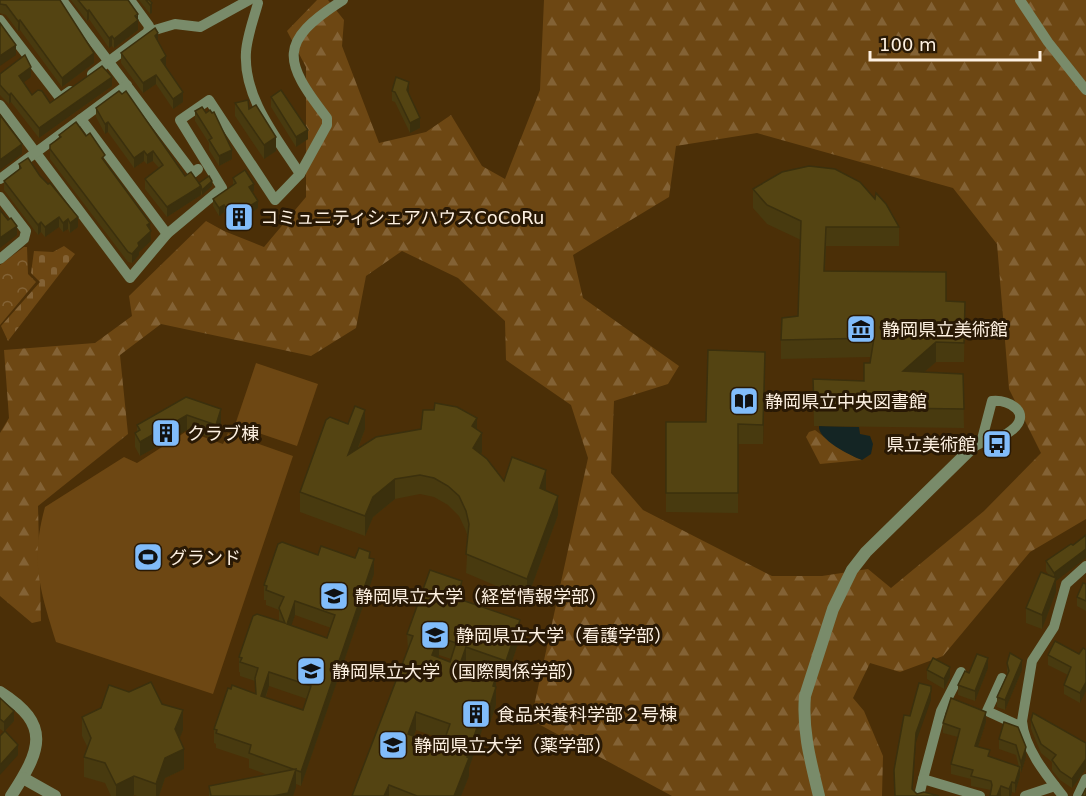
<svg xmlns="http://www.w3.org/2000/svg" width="1086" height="796" viewBox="0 0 1086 796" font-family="'DejaVu Sans','Noto Sans JP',sans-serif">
  <defs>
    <pattern id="forest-firs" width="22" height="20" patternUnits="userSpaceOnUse" patternTransform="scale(1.5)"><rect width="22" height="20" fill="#6d4713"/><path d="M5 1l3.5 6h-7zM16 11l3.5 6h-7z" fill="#836235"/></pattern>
    <pattern id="cemetery-stones" width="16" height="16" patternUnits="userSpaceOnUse" patternTransform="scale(1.5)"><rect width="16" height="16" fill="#6d4713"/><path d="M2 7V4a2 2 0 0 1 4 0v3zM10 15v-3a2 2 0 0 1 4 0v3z" fill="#836235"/></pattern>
    <pattern id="park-crowns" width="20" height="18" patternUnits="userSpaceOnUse" patternTransform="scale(1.5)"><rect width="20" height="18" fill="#6d4713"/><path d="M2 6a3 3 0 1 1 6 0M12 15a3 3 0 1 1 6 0" fill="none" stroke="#836235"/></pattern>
  </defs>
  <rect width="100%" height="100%" fill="#4b2f07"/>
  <g fill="url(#forest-firs)" fill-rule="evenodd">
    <path d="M317,0H328L344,20L342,46L379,143L426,132L451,115L482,166L505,179L540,90L544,0H1086V519L1030,552L943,656L900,672L870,663L853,698L864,711L883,756L882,796H672L531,720L588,458L571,405L506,360L505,321L458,278L402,251L366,276L356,328L311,356L161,324L120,355L128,434L38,506L41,621L32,623L0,596V433L9,418L4,350L95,343L132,316L129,296L206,221L224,231L264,247L306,197V67L287,31ZM757,133L953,188L997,244L1009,389L1041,453L984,511L891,588L868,569L822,576H772L643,510L611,473L614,401L668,384L679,366L583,298L573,255L669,197L676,146Z"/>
    <path d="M815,430C831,442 844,453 862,460L820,464L806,437L809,432Z"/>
  </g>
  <path fill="url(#cemetery-stones)" d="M64,246L75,254L8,341L1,326L40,282L31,273L34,251L53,252Z"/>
  <path fill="url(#park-crowns)" d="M24,247H27L28,274L36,282L0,325V265Z"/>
  <g fill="#6d4713">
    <path d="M256,363L318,384L297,446L235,425Z"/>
    <path d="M187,431L223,444L228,433L293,456L213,694L56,642C40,590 30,561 45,507L124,457L137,463Z"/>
  </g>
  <path fill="#142524" d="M819,426L859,427L860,434L870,436L873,444L871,454L862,460C851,456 817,439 819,426Z"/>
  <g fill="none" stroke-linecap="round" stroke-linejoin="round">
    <g stroke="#798b6a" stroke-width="10">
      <path d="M62,0L193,173L198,169"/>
      <path d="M1020,0L1048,42L1086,90"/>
      <path d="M0,20L60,98L70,91"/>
      <path d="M148,32L175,24L200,27L249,0"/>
      <path d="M92,74L148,32L149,26L130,0"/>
      <path d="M0,105L130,278L167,234L222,188L180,120L209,100L275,200L300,174C277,138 243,98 246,52C247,36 254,18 258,3L256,0"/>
      <path d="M81,119L167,234"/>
      <path d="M300,174L327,125V118C283,61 277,42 343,0"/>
      <path d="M0,179L127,85"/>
      <path d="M0,197L26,231L24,239L0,259"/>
      <path d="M973,447L981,443L992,401C1011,399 1032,414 1012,430C1003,438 991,439 981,443"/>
      <path d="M1002,678L987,711L1022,727"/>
      <path d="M923,779L941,711L961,672"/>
      <path d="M919,796L923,779L980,796"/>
      <path d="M1025,796L1055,786"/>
      <path d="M1063,796C1047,776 1024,748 1022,721L1032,661L1054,627L1066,584L1086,566"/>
      <path d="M1078,796L1086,779"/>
    </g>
    <g stroke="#798b6a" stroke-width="12">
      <path d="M0,692C52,725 41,750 11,796"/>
      <path d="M23,778L55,796"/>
      <path d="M819,796C811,763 802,731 805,696L833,609L852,570L866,552L973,447"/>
    </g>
  </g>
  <g fill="#483a0f" fill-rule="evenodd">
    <path d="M0,0L94,63L62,87L20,30L18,31L6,15L0,13Z"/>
    <path d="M71,0H128L138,19V30L114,48L112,46L109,48L89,19L87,21Z"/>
    <path d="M139,0H151L152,13L150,14Z"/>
    <path d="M158,42L166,66L183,102L173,109L156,84L143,93L121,63V53Z"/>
    <path d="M0,74L31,77L23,82L32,95L50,103L112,86L39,138L11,102L9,104L0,95Z"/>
    <path d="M392,91L409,92L408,94L420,128L410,133L395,102L392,101Z"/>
    <path d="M271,97L308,139L296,147L271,107Z"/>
    <path d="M235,103L249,109L276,151L264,159L235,116Z"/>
    <path d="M96,108L185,176L199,183L212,186L201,195L167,217L145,189V179L159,168L153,161L147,164L144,161L134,168L108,132L105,134L96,117Z"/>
    <path d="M195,111L232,159L219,166L209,150V143L195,121Z"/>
    <path d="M59,135L105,162L150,229L151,241L139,252V255L132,263L128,262L50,159V145L59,137Z"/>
    <path d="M19,164L40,176L78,227L70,233L68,229L63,232L59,227L45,237L41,232L38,235L4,190V181L19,169Z"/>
    <path d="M233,178L254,191L252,192L258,208L248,215V221L236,229L224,212L219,216L213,206V199L233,186Z"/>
    <path d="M753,189L899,227V246H826L825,271L946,301L965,302L964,362H936L924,372L963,374L964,428L814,426L813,379L864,381L870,363L871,357L781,359V340L798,316L801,240L767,224L753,208Z"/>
    <path d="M765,371L763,444H738V513L666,512V422H706Z"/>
    <path d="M186,397L221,424L216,439L187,430L140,456L135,447V433L137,431V425Z"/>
    <path d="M434,410L477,429L482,452L481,454L504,481L546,489V491L558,515L527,599L466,573L468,538L466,531L459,516L448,505L434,497L420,494L395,499L373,517L365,536L300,512V492L365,429L358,449L421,429Z"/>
    <path d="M1071,544L1056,581V592L1042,629L1026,623V608L1049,575L1046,571V561Z"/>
    <path d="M318,555L355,558H370L374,574L301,786L296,784L293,796H209V786L268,775L249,768V759L216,748V744L214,743V729L255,693V681L240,676V672H239V657L279,621V610L266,605V600H264V585ZM295,615L331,628L327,638L291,625ZM269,686L307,699L303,710L266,697Z"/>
    <path d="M1086,584V611L1077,606V597Z"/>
    <path d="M462,599L461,600L520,638L506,679L466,664V666L496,676V705L489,726L484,724L469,768V776L461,796H352L408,651L407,634ZM439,655L451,659L450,662L438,658ZM416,730L445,740L442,747L414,736Z"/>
    <path d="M1086,650L1080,703L1064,694V685L1068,675L1048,665V655L1079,654Z"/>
    <path d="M1007,663L1022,670L1005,710L997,707V697L1007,674Z"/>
    <path d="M988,668L975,701L958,695V685L969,673Z"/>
    <path d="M927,670L950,677L944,689L927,679Z"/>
    <path d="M0,698L14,721L4,732L0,729Z"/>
    <path d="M162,704L183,730L179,739L184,769L165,778L159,796H137L134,795L133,796H111L105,783L84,777V757L88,748L82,736V717Z"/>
    <path d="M1031,720L1086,743V769L1072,788L1060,780L1052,770V762L1041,753L1031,729Z"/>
    <path d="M986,722L978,747L990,757L1019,767L1016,755L999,749V739L1004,722L1026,757L1021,773L1020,769V776L1015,793L1012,792L1011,796H1002L991,790L971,786V779L951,774V764L958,737L943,733V723Z"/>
  </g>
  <g fill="#3b300d">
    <path d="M152,3V13L150,14V5Z"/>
    <path d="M89,10V19L87,21V11Z"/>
    <path d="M138,14V30L114,48V39Z"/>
    <path d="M20,20V30L18,31V21Z"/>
    <path d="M158,33V43L155,36Z"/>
    <path d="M112,36V46L109,48V38Z"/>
    <path d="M16,45V55L0,66V56Z"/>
    <path d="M94,53V63L62,87V78Z"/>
    <path d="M166,56V66L161,70V60Z"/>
    <path d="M31,67V77L19,86V76Z"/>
    <path d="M156,75V84L143,93V83Z"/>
    <path d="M112,77V86L39,138V128Z"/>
    <path d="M409,82V92L407,100V90Z"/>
    <path d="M183,92V102L173,109V99Z"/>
    <path d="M11,93V102L9,104V95Z"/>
    <path d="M420,118V128L410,133V123Z"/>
    <path d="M108,122V132L105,134V124Z"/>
    <path d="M308,130V139L296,147V137Z"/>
    <path d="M276,137V151L264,159V145Z"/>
    <path d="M22,144V154L0,170V160Z"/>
    <path d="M232,150V159L219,166V156Z"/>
    <path d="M144,151V161L134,168V158Z"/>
    <path d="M153,151V161L147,164V155Z"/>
    <path d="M212,181V186L202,195V190Z"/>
    <path d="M254,184V191L249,194V187Z"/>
    <path d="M201,186V195L167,217V207Z"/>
    <path d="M258,201V208L248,215V221L236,229V221L245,209Z"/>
    <path d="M224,205V212L219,216V208Z"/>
    <path d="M59,217V227L45,237V227Z"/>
    <path d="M78,217V227L70,233V223Z"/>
    <path d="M68,219V229L63,232V223Z"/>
    <path d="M41,222V232L38,235V225Z"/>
    <path d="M150,223L151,241L139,252V255L132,263V254L147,225Z"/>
    <path d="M17,226V235L0,248V238Z"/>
    <path d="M936,342V362L903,390V371Z"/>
    <path d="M765,352V371L763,444V425Z"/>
    <path d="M221,409V424L216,439V425Z"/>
    <path d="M365,410V429L348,474V455Z"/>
    <path d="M187,415V430L140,456V442Z"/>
    <path d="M477,418V437L472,426Z"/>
    <path d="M482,433V452L473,467V448Z"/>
    <path d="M546,470V489L540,508V488Z"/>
    <path d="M395,479V499L373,517L365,536V516L373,497Z"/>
    <path d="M558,496V515L527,599V579Z"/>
    <path d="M1086,549V558L1056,581V592L1042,629V615L1054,582V573Z"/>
    <path d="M374,559V574L301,786V772Z"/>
    <path d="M462,581V599L456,615V598Z"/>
    <path d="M295,601V615L287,638V624Z"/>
    <path d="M520,620V638L506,679V661Z"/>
    <path d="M439,637V655L432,673V655Z"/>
    <path d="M466,647V664L460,681V664Z"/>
    <path d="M988,658V668L975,701V691Z"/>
    <path d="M1022,660V670L1005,710V700Z"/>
    <path d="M950,667V677L944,689V679Z"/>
    <path d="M269,672V686L261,710V696Z"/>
    <path d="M496,676V705L489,726V709L493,686Z"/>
    <path d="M1086,682V691L1080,703V693Z"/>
    <path d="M931,691V700L916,742L912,796L916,733Z"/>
    <path d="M484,707V724L469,768V776L461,796H454Z"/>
    <path d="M183,710V730L175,749V729Z"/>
    <path d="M14,711V721L4,732V722Z"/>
    <path d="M416,712V730L408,751V734Z"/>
    <path d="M986,712V722L975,756V746Z"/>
    <path d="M18,745V755L0,775V765Z"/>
    <path d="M1026,747V757L1021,773V763Z"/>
    <path d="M184,749V769L165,778L159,796H156V784L165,758Z"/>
    <path d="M1086,759V769L1072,788V779Z"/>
    <path d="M1020,767V776L1015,793V783Z"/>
    <path d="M296,769V787L293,796H273Z"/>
    <path d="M134,776V795L133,796H116V785Z"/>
    <path d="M1012,782V792L1011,796H1009V789Z"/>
    <path d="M389,785V796H384Z"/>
    <path d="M1001,786V796H997Z"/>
  </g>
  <g fill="#544412" stroke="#3b300d" stroke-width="1.5" fill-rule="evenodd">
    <path d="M0,0H60L94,53L62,78L20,20L18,21L6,5L0,4Z"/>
    <path d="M78,0H128L138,14L135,16L138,20L114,39L112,36L109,38L89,10L87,11Z"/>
    <path d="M146,0H149L152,3L150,5Z"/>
    <path d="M0,23L16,45L0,56Z"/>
    <path d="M155,28L158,33L155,36L166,56L161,60L183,92L173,99L156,75L143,83L121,53Z"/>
    <path d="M25,55L31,67L19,76L32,95L38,90L42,91L50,103L102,66L112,77L39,128L11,93L9,95L0,85V74Z"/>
    <path d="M396,77L409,82L407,90L420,118L410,123L395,92L392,91Z"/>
    <path d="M281,90L308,130L296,137L271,97Z"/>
    <path d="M119,91L122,94L126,91L185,176L191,172L201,186L167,207L145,179L163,165L153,151L147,155L144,151L134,158L108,122L105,124L96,108Z"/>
    <path d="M248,100L249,109L256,105L276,137L264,145L235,103Z"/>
    <path d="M202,107L206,113L210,110L212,113L214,112L232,150L219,156L209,140L212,138L195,111Z"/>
    <path d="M0,115L22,144L0,160Z"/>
    <path d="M76,122L86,136L90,133L105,155L102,158L150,223L147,225L151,231L138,243L139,246L132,254L128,252L50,149V145L61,137L59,135Z"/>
    <path d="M28,158L40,176L48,184L50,183L78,217L70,223L68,219L63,223L59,217L45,227L41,222L38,225L4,181L21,168L19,164Z"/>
    <path d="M809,166L835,169L860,182L875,199L876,193L886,204L899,227H826L824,271L946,272V301L965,302L964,343L936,342L903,371L963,374L964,409L814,407L813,379L864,381V363H870L874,338L781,340L782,318L798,316L801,221L767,205L753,189L782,172Z"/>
    <path d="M245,170L254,184L249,187L258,201L245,209L248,213L236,221L224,205L219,208L213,199L236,183L233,178Z"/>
    <path d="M209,176L212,181L202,190L201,186L199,183Z"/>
    <path d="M0,210L8,220L11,218L17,226L0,238Z"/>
    <path d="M708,350L765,352L763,425L738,424V493H666V422H706Z"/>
    <path d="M186,397L221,409L216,425L187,415L140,442L135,433L140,430L137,425Z"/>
    <path d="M435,403L457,407L477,418L472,426L482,433L473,448L487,459L504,481L512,457L546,470L540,488L558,496L527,579L466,554L469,524L466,511L459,496L448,486L434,478L420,475L395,479L373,497L365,516L300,492L326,420L330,417L348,424L355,406L365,410L348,455L376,437L421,429L423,410H434Z"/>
    <path d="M1086,535V549L1054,573L1046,561L1071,544L1073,545Z"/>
    <path d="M282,542L318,555L321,546L355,558L359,548L370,552L369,558L374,559L301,772L249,753L251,745L216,733L217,730L214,729L228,688L231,689L232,685L256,694L255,678L258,668L240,662L242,658L239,657L253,616L257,614L285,623L279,608L284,597L266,590L267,586L264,585L278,544ZM295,601L335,615L327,638L287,624ZM269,672L311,686L303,710L261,696Z"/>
    <path d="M430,570L462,581L456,598L520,620L506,661L466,647L460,664L496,676L493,686L496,687L489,709L484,707L467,757L469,758L454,796H417L389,785L384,796H352L413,636L407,634ZM439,637L456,643L450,662L432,655ZM416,712L450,724L442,747L408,734Z"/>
    <path d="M1041,572L1056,578L1042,615L1026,608Z"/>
    <path d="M1083,583L1086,584V601L1077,597Z"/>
    <path d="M1055,641L1079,654L1083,648L1086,650V682L1080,693L1064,685L1071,667L1048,655Z"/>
    <path d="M1010,653L1022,660L1005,700L997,697L1009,671L1007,663Z"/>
    <path d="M977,654L988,658L975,691L958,685L965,671L969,673Z"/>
    <path d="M933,658L950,667L944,679L927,670Z"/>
    <path d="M151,682L162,704L183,710L175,729L184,749L165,758L156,784L134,776L116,785L105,763L84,757L91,738L82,717L101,708L109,685L129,692Z"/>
    <path d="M919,683L931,686V691L916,733L912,789L917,794L924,792L939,796H895L894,770L904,715L910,716Z"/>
    <path d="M0,698L14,711L4,722L0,719Z"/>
    <path d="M951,698L986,712L975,746L990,750L988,756L1020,767L1015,783L1012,782L1009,789L1001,786L997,796H990L992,785L991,781L971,776L973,770L951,764L960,729L943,723Z"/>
    <path d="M1033,713L1086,743V759L1072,779L1060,771L1052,760L1056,755L1041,744L1031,720Z"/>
    <path d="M1004,722L1018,727L1026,747L1021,763L1016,745L999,739Z"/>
    <path d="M5,731L18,745L0,765V736Z"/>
    <path d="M296,769L288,793L273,796H211L209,786Z"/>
    <path d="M1086,788V796H1082Z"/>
  </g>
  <defs>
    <g id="building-square" transform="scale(1.5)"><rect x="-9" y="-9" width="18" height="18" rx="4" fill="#81bcfa" stroke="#291905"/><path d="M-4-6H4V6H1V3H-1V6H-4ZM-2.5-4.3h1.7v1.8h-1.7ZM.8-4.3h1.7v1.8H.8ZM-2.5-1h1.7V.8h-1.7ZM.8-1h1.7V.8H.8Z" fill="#111"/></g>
    <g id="museum-square" transform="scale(1.5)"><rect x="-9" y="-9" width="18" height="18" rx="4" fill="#81bcfa" stroke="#291905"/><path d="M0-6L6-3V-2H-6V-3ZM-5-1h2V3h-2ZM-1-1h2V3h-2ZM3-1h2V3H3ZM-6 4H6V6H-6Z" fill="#111"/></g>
    <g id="library-square" transform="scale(1.5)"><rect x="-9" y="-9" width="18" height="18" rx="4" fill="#81bcfa" stroke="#291905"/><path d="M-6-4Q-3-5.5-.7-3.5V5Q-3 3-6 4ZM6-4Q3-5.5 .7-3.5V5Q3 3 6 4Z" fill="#111"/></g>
    <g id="bus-square" transform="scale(1.5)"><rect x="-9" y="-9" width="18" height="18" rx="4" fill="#81bcfa" stroke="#291905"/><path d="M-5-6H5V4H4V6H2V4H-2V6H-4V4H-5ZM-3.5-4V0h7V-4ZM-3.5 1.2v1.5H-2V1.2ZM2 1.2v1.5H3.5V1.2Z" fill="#111"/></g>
    <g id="stadium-square" transform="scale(1.5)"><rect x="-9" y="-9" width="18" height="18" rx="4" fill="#81bcfa" stroke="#291905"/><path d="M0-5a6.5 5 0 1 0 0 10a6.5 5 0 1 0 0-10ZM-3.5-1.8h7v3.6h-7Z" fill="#111"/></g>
    <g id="university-square" transform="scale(1.5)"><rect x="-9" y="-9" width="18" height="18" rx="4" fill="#81bcfa" stroke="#291905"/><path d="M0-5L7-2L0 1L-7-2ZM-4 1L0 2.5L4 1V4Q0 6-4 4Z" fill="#111"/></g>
  </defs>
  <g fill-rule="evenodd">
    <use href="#building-square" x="239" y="217"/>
    <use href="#museum-square" x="861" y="329"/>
    <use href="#library-square" x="744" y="401"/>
    <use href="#building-square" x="166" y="433"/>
    <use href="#bus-square" x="997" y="444"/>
    <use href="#stadium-square" x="148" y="557"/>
    <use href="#university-square" x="334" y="596"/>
    <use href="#university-square" x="435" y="635"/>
    <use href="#university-square" x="311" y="671"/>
    <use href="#building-square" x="476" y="714"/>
    <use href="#university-square" x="393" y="745"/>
  </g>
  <g text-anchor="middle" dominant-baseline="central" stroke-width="6" stroke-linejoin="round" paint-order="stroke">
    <g font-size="18" fill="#fdf0e1" stroke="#291905" text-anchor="start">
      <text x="260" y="217">コミュニティシェアハウスCoCoRu</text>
      <text x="882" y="329">静岡県立美術館</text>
      <text x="765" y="401">静岡県立中央図書館</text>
      <text x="187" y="433">クラブ棟</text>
      <text x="976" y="444" text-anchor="end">県立美術館</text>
      <text x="169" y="557">グランド</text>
      <text x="355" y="596">静岡県立大学（経営情報学部）</text>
      <text x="456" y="635">静岡県立大学（看護学部）</text>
      <text x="332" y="671">静岡県立大学（国際関係学部）</text>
      <text x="497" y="714">食品栄養科学部２号棟</text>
      <text x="414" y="745">静岡県立大学（薬学部）</text>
    </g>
  </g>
  <path d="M870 51v9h170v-9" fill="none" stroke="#fdf0e1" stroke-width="3"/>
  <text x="879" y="51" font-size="18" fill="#fdf0e1" stroke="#291905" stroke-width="4.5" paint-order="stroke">100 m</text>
</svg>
